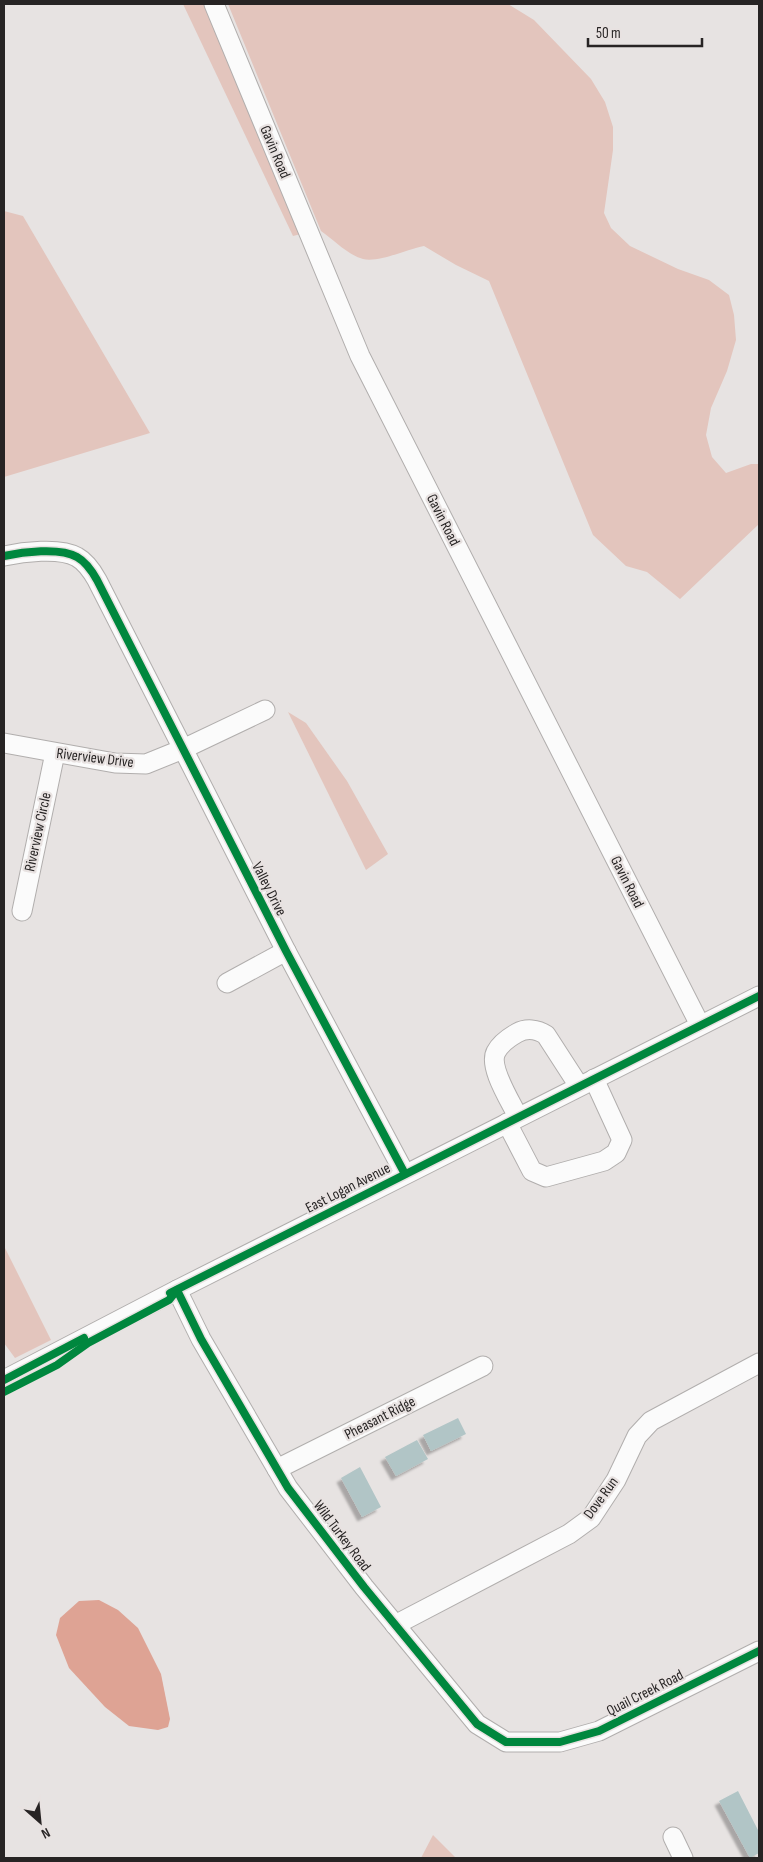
<svg xmlns="http://www.w3.org/2000/svg" width="763" height="1862" viewBox="0 0 763 1862" font-family="'Sofia Sans Condensed',sans-serif">
  <defs>
    <filter id="shadow"><feDropShadow dx="-4.5" dy="4.5" stdDeviation="1" flood-color="#0004"/></filter>
  </defs>
  <rect width="100%" height="100%" fill="#e7e3e2"/>
  <g fill="#e3c5bd">
    <path d="M183,4H209L301,234L293,236Z"/>
    <path d="M228,4H508L534,20L591,79L605,102L613,127V150L604,213L611,228L630,246L678,269L709,280L729,295L734,315L736,340L727,371L711,408L706,435L712,457L726,473L751,464H759V524L680,599L647,572L626,566L593,535L489,281L456,265L424,246C408,249 378,263 363,259C348,255 334,240 321,231Z"/>
    <path d="M4,211L23,216L150,433L4,477Z"/>
    <path d="M288,712L306,723L347,781L388,854L366,870Z"/>
    <path d="M4,1246L51,1340L15,1358L4,1343Z"/>
    <path d="M433,1835L456,1858H421Z"/>
  </g>
  <path fill="#dea394" d="M99,1600L118,1610L138,1628L161,1674L170,1719L168,1727L158,1730L129,1726L105,1707L69,1668L56,1635L60,1618L79,1601Z"/>
  <g fill="#b1c5c6" filter="url(#shadow)">
    <path d="M458,1418L466,1434L431,1451L423,1435Z"/>
    <path d="M417,1440L428,1459L396,1476L385,1457Z"/>
    <path d="M360,1467L381,1507L362,1517L341,1478Z"/>
    <path d="M738,1791L759,1832V1853L750,1858L719,1801Z"/>
  </g>
  <g fill="none" stroke-linecap="round" stroke-linejoin="round">
    <g stroke="#b1aead" stroke-width="21">
      <g id="minor">
        <path d="M214,4L360,356L700,1025"/>
        <path d="M4,556C22,552 60,547 77,557C86,562 92,571 97,580L286,951L405,1174"/>
        <path d="M4,743L115,763L146,764L183,749L265,710"/>
        <path d="M22,911L55,753"/>
        <path d="M227,983L286,951"/>
        <path d="M518,1117C511,1102 488,1067 496,1052C500,1044 510,1037 517,1033C526,1028 537,1029 546,1035L579,1086"/>
        <path d="M507,1123L532,1171L546,1177L604,1161L616,1153L622,1140L594,1079"/>
        <path d="M177,1290L201,1339L288,1488L364,1587L477,1724L506,1742H560L599,1731L759,1651"/>
        <path d="M4,1380L177,1290L759,996"/>
        <path d="M277,1469L483,1366"/>
        <path d="M395,1625L569,1534L591,1518L616,1480L637,1436L651,1421L759,1363"/>
        <path d="M673,1837L683,1858"/>
      </g>
    </g>
    <use href="#minor" stroke="#fbfbfb" stroke-width="19"/>
    <g stroke="#e8e2e1" stroke-width="11">
      <g id="cycleway">
        <path d="M4,556C22,552 60,547 77,557C86,562 92,571 97,580L286,951L405,1174"/>
        <path d="M170,1293L759,996"/>
        <path d="M4,1380L84,1338"/>
        <path d="M4,1392L57,1365L88,1343L169,1300L177,1290L201,1339L288,1488L364,1587L477,1724L506,1742H560L599,1731L759,1651"/>
      </g>
    </g>
    <use href="#cycleway" stroke="#00873e" stroke-width="8"/>
  </g>
  <g text-anchor="middle" dominant-baseline="central" stroke-width="4.5" stroke-linejoin="round" paint-order="stroke">
    <g font-size="15" fill="#272424" stroke="#e8e2e1">
      <text transform="translate(275 152) rotate(67)">Gavin Road</text>
      <text transform="translate(443 520) rotate(63)">Gavin Road</text>
      <text transform="translate(95 758) rotate(7)">Riverview Drive</text>
      <text transform="translate(38 832) rotate(-78)">Riverview Circle</text>
      <text transform="translate(627 882) rotate(63)">Gavin Road</text>
      <text transform="translate(269 889) rotate(63)">Valley Drive</text>
      <text transform="translate(348 1188) rotate(-27)">East Logan Avenue</text>
      <text transform="translate(380 1418) rotate(-27)">Pheasant Ridge</text>
      <text transform="translate(601 1498) rotate(-54)">Dove Run</text>
      <text transform="translate(342 1536) rotate(53)">Wild Turkey Road</text>
      <text transform="translate(645 1693) rotate(-27)">Quail Creek Road</text>
    </g>
  </g>
  <rect width="763" height="1862" fill="none" stroke="#272424" stroke-width="10"/>
  <g transform="translate(40 1822) rotate(153)" stroke="#e8e2e1" stroke-width="4" paint-order="stroke">
  <path d="M0-4L9 19L0 12L-9 19Z" fill="#272424"/>
  <text y="-8" font-size="14" font-weight="bold" text-anchor="middle" fill="#272424">N</text>
  </g>
  <path d="M588 38v8h114v-8" fill="none" stroke="#272424" stroke-width="2.5"/>
  <text x="596" y="38" font-size="15" fill="#272424" stroke="#e8e2e1" stroke-width="4" paint-order="stroke">50 m</text>
</svg>
